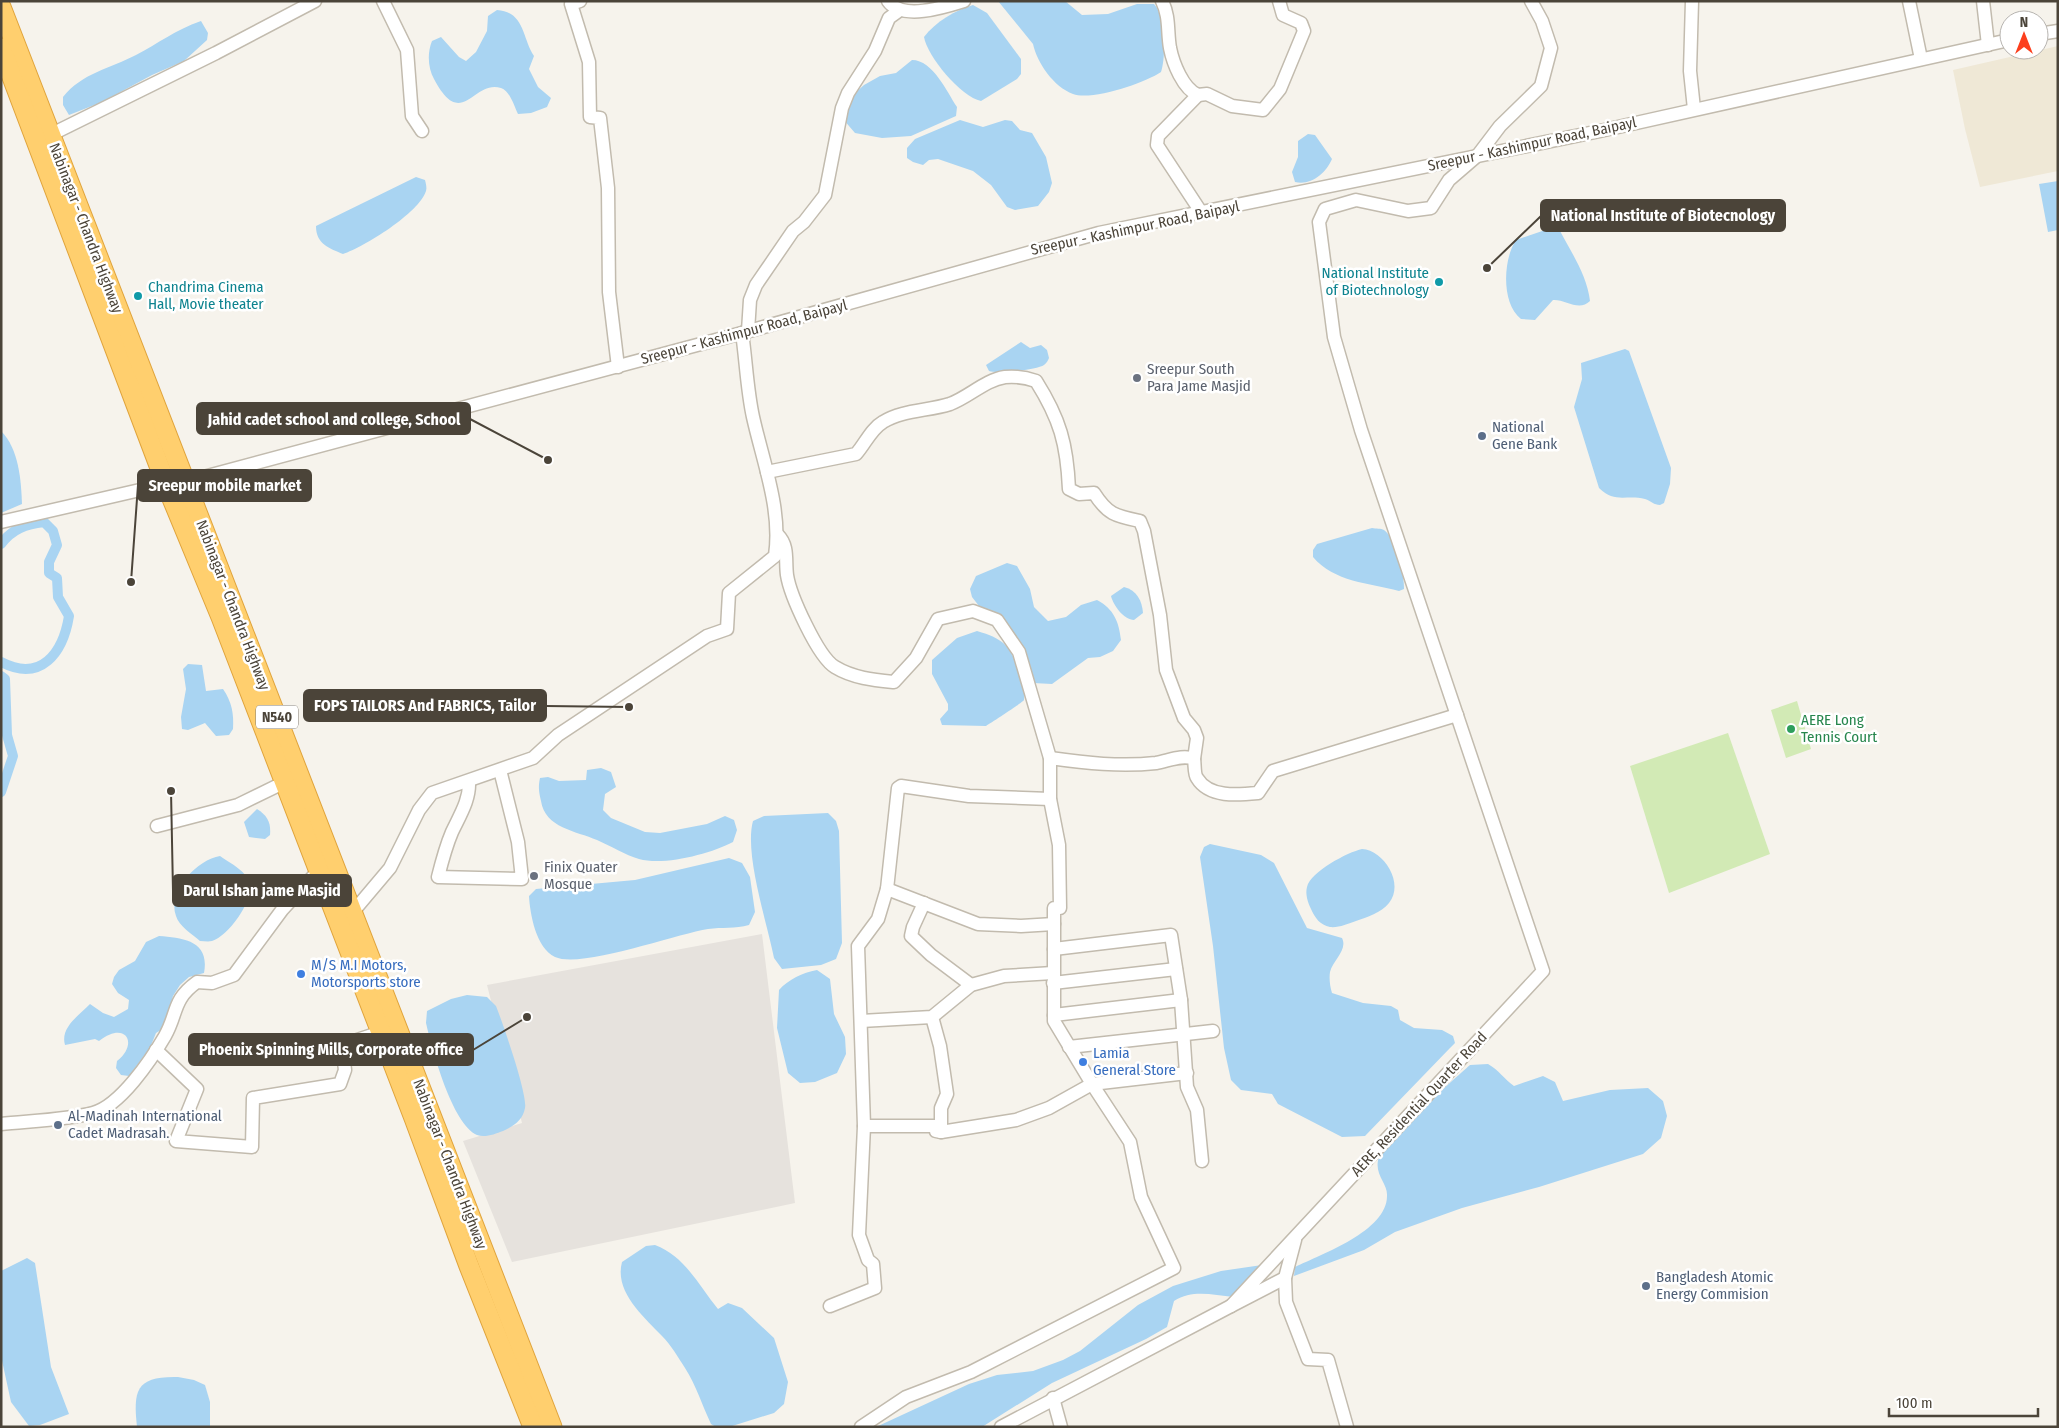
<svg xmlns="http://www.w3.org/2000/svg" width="2059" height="1428" viewBox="0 0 2059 1428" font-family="'Fira Sans Condensed',sans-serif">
  <rect width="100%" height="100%" fill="#f6f3ec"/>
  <path fill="#e6e2dd" d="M762,934L795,1203L512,1262L463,1141L522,1123L487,985Z"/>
  <path fill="#efe8d6" d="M2058,46V171L1980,187L1965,129L1953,70Z"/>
  <g fill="#d2eab5">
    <path d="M1797,701L1811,749L1786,758L1771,710Z"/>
    <path d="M1728,733L1770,854L1669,893L1630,766Z"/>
  </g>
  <g fill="#a9d4f2">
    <path d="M998,1H1065L1082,15L1108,14L1137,4H1154C1166,16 1166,57 1161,72C1145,83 1092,101 1073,94C1054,87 1037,63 1033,44Z"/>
    <path d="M973,5L987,13L1021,59V74L1017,79L981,101C961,97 927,56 924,37C935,22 956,10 973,5Z"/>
    <path d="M497,10C525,12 522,38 534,56L529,69L538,87L551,98L547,107L531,113L518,114C514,106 510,91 501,88C473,79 462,132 434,79C428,68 427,53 432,41L441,37L459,57L466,61L476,52L487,31L488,16Z"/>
    <path d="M201,21L208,33L207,40L184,61L152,75L102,102L69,115L63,105V97C82,73 111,68 136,55C159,43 175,30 201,21Z"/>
    <path d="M912,60C933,60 947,92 957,107L956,116L911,136L882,138L855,133L843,119L853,95L864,85L880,76L896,73Z"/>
    <path d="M960,120L983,127L1005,120L1012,121L1020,130L1032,133L1046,157L1052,183L1049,192L1038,206L1015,210L1007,207L991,185L973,171L938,159L929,160L923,165L913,162L907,158V148L915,139Z"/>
    <path d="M1308,134L1315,135L1332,159C1326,173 1311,186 1295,182L1292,172L1298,157V141Z"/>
    <path d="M416,177L425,180C426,184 427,188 426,191C419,213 364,247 343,254C329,248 316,244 316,226Z"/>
    <path d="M2058,181V230L2048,232L2039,184Z"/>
    <path d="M1554,227L1559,229C1571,252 1587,275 1590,301C1579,312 1565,299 1553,300L1535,320L1521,319C1501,304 1503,259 1516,240Z"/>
    <path d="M1021,342L1030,348L1041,345L1047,350L1049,358C1048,360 1047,363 1044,365C1037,370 997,374 989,371L986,365Z"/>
    <path d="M1625,349L1629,351L1671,468L1670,484L1664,503L1660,505C1654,505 1651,501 1645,499C1627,494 1615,504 1599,488L1574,407L1582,379L1581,363Z"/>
    <path d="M1,431C19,449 21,480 22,504L1,513Z"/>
    <path d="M1372,528C1376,529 1381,528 1384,530C1395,537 1405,577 1404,589L1399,591C1369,583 1334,582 1313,557V550L1317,544Z"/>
    <path d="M1007,563L1017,566L1030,589L1034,607L1048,621L1066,617L1081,605L1097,600C1114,609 1119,622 1121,640L1113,651L1100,657L1088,658L1052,684L1033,683L1028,669L972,597L970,589L976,576Z"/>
    <path d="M1124,587C1137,590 1142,601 1143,613L1134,620C1124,620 1113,605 1111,596Z"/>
    <path d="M977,631C1004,639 1011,646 1019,673C1022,682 1025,690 1024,700C1022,703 988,725 986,726L942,725L940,719L948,710V704L932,674V660L957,638Z"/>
    <path d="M188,664L202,665L206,691L223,689C232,702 234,714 233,729L229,735L216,736L205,723L188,730L182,729L181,717L186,689L183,669Z"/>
    <path d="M601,768L611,772L616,787L605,794L603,810L611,818L645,832L660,833L707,824L725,816L734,820L737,830L733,842C710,854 664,866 639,859C625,855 611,846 597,840C576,831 545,828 541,801C539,792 538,787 540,778L548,777L559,781L586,780L587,770Z"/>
    <path d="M257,809C268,816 271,823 270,835L265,839L249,837L244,822Z"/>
    <path d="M828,813L836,821L839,831L842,943L836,959L821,965L782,969L774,958C767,922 744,854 753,821L764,816Z"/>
    <path d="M1210,844L1261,855L1274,863L1307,928L1342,938C1348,950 1333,960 1330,972C1329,979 1330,986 1332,993L1363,1003L1391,1006L1398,1010L1400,1020L1414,1028L1442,1030L1453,1036L1455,1043L1450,1048L1365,1136L1342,1137L1278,1104L1272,1094L1241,1090L1231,1080L1224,1048L1213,946L1200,857L1204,847Z"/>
    <path d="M1362,849C1384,850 1405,884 1389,903C1381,913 1367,917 1356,921C1348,924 1338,928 1330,927C1320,925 1315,918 1311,909C1308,903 1305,894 1307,887C1310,872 1348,852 1362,849Z"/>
    <path d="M220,856C231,864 248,871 250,886C252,903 228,936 212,941C208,942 204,941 200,941C192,934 179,926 176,916C167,891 198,859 220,856Z"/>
    <path d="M729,858L742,863L750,877L755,912L749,925C735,929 722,927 708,929C676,934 581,969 555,957C536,948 530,914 529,896L536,889L635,880Z"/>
    <path d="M159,936C184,938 210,941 204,973L189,977L180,985L173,996L164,1028L156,1033L150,1048L129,1076L121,1075L116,1068L117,1061C139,1044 126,1020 99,1041L95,1039L65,1045C60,1028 78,1016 90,1004L103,1013L114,1017L128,1009L129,1000L118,993L112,984L114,977L119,970L135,961L146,942Z"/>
    <path d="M817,970L830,979L834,1014L845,1037L846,1054L837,1073L815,1082L800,1083L788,1073L777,1028L779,990C789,979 802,973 817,970Z"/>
    <path d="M467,995L487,997L496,1006C502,1021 528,1095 525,1108C523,1120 514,1126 503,1131C495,1134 485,1138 477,1135C452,1124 432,1049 426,1023L427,1011L451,999Z"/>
    <path d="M1488,1064C1499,1070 1504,1079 1514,1086L1543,1076L1555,1082L1563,1101L1610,1090L1648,1088L1663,1101L1667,1116L1661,1138L1643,1154L1539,1187L1462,1208L1395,1232L1364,1250L1294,1276L1295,1267C1322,1254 1387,1231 1387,1196C1388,1183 1373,1174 1379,1157C1387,1138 1452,1081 1470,1065Z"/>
    <path d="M655,1245C685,1256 699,1286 718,1309L728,1303L742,1308L774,1338L788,1382L784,1404L774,1413L729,1427H716L711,1424C702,1405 696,1385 685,1368C678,1357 671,1345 662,1336C644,1317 614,1292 622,1262L646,1246Z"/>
    <path d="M27,1258L35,1263L51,1367L69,1414L40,1425L29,1426L11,1402L1,1356V1271Z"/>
    <path d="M1262,1265L1234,1297C1212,1295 1193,1289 1174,1301L1167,1327L1146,1339L1052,1383L982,1427H876L969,1384L997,1375L1033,1371L1063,1360L1080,1351L1138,1305L1173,1286L1221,1271Z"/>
    <path d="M178,1377L194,1380L205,1385L210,1402V1427H137C133,1390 136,1376 178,1377Z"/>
  </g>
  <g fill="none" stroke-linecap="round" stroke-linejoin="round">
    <g stroke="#a9d4f2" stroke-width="10">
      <path d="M1,544C12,529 26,524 44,522L53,531L57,545L49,562V573L57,578L58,597L69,616C63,653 41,683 1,662"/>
      <path d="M1,676L5,679L7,735L13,756L1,792"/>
    </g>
    <g stroke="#c2bbae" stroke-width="15">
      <g id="minor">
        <path d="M383,1L407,50L412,116L422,131"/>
        <path d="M580,1L571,4L589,62L590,117L600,118L608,188L609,292L618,367"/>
        <path d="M888,1C902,21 945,7 964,1"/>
        <path d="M1162,1C1170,17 1167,31 1170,48C1173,63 1183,89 1198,95L1158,136L1157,145L1201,212"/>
        <path d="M1692,1L1690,71L1694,109"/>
        <path d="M1909,1L1921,59"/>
        <path d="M1983,1L1988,45"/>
        <path d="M2039,34L2058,31"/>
        <path d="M1198,95L1207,94L1232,106L1263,110L1280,89L1304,31L1301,23L1283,15L1279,1"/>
        <path d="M50,135L216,53L315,1"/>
        <path d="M748,331L750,300L756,285L793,231L804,222L825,195L842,108L848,93L875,51L889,18L900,10"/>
        <path d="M767,472L856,454C865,444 871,429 883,422C902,410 928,411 950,404C969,397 985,380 1005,377C1017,376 1025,377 1036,381C1060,419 1067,444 1069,489L1079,494L1094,493C1108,515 1116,516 1140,521L1144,531L1160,615L1166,670L1184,718L1194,730L1197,738L1194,759"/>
        <path d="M185,482L742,333L1099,233L1600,131L2009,40"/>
        <path d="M1,522L166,484"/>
        <path d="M778,535C789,546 785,561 787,575C790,595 818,657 835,667C853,678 874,680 894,682L916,658L938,619L973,611L997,620L1019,652L1050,758V799L1059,845L1060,908H1054V1021L1092,1084L1130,1142L1141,1197L1174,1268L971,1372L906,1397L861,1427"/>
        <path d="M1050,758C1086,763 1120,767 1156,763C1168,761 1183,754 1194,759C1195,765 1194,774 1197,778C1209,798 1238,795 1258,793L1273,771L1457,715"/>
        <path d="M469,781C470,800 460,815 452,832C446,846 442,861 438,877L522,879L518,842L500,770"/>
        <path d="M157,826L238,805L285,782"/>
        <path d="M887,889L978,924L1021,926L1054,924"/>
        <path d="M924,903L913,927L911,936L931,955L971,985"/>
        <path d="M352,913L390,868L419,810L432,793L533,758L558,735L707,636L727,629L729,593L775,556C782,510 763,462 753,417C747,390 746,360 742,333"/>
        <path d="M1054,949L1171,935L1181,1000L1187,1087L1197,1110L1202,1161"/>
        <path d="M1053,983L1176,969"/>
        <path d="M1054,1015L1181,1000"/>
        <path d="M932,1017L940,1046L947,1094L941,1108V1132"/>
        <path d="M861,1021L932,1017L971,985L1004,976L1053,973"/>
        <path d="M1069,1047L1213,1031"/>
        <path d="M156,1050L197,1089L176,1141L252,1147L253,1098L340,1084L345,1070L342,1045L381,1032"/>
        <path d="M1,1124C29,1121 66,1120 93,1113C120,1106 151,1060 165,1036C178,1013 172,1000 197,982L212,983L234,975L282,910L319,870"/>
        <path d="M864,1126H936V1131L941,1132L1016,1120L1049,1108L1092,1084L1187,1073"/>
        <path d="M1295,1240L1285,1278L1286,1302L1308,1359L1328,1360L1347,1427"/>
        <path d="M1285,1278L1231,1306L1543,971L1361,430L1334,337L1319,222L1325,209L1356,200L1408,211L1431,208L1449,180L1478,155L1500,126L1541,86L1551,48L1542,21L1531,1"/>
        <path d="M830,1306L875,1288L873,1264L868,1260L859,1235L864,1126L858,946L878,919L887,889L898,788L901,786L969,796L1050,799"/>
        <path d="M1053,1398L1061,1427"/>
        <path d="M1001,1427L1231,1306"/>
      </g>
    </g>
    <g stroke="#e0a43c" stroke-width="21">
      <g id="highway">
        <path d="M1,7L552,1427"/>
        <path d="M1,48L166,484L221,617L414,1118L469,1266L533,1427"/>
      </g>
    </g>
    <use href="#minor" stroke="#fff" stroke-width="12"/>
    <use href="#highway" stroke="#ffcf6e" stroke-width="19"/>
  </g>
  <g fill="#0f9aa8" stroke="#fff" stroke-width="2">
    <circle cx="1439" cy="282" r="5"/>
    <circle cx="138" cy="296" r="5"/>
  </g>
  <g fill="#6b7280" stroke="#fff" stroke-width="2">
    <circle cx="1137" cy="378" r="5"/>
    <circle cx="534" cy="876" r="5"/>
  </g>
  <g fill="#5c6f8a" stroke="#fff" stroke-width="2">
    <circle cx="1482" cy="436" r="5"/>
    <circle cx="58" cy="1125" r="5"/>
    <circle cx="1646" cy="1286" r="5"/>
  </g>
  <circle fill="#2e9e5b" stroke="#fff" stroke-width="2" cx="1791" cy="729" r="5"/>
  <g fill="#3f7fe0" stroke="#fff" stroke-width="2">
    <circle cx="301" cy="974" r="5"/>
    <circle cx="1083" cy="1062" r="5"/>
  </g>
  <g text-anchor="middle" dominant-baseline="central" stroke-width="5" stroke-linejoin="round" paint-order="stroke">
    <rect fill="#fff" stroke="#817c74" stroke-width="1" x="256" y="705.5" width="42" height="23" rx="4"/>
    <g font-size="14" font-weight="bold" fill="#4b4439">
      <text x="277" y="717">N540</text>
    </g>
    <g font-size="15" fill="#4b4439" stroke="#fff">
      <text transform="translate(1532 144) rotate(-12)">Sreepur - Kashimpur Road, Baipayl</text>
      <text transform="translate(86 228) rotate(69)">Nabinagar - Chandra Highway</text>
      <text transform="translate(1135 228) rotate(-12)">Sreepur - Kashimpur Road, Baipayl</text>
      <text transform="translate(744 332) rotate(-15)">Sreepur - Kashimpur Road, Baipayl</text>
      <text transform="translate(233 605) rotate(69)">Nabinagar - Chandra Highway</text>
      <text transform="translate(1419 1104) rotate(-47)">AERE, Residential Quarter Road</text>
      <text transform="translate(450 1164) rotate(69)">Nabinagar - Chandra Highway</text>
    </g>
    <g font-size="15" fill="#0d838f" stroke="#fff" text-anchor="end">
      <text x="1429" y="273">National Institute<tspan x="1429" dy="17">of Biotechnology</tspan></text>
      <text x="148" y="287" text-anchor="start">Chandrima Cinema<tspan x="148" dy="17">Hall, Movie theater</tspan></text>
    </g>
    <g font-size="15" fill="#5b616d" stroke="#fff" text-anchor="start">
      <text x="1147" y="369">Sreepur South<tspan x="1147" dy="17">Para Jame Masjid</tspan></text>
      <text x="544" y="867">Finix Quater<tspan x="544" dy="17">Mosque</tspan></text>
    </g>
    <g font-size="15" fill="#4e5e75" stroke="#fff" text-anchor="start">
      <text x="1492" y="427">National<tspan x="1492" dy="17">Gene Bank</tspan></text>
      <text x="68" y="1116">Al-Madinah International<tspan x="68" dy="17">Cadet Madrasah.</tspan></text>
      <text x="1656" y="1277">Bangladesh Atomic<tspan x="1656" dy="17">Energy Commision</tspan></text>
    </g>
    <g font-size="15" fill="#27864d" stroke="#fff" text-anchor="start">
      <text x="1801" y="720">AERE Long<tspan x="1801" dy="17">Tennis Court</tspan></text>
    </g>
    <g font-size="15" fill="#366cbe" stroke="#fff" text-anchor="start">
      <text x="311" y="965">M/S M.I Motors,<tspan x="311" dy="17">Motorsports store</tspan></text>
      <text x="1093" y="1053">Lamia<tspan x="1093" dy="17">General Store</tspan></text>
    </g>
  </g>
  <path fill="none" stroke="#4b4439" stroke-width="2" d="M1487 268L1541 216M548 460L470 419M131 582L138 485M629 707L546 706M171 791L173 891M527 1017L473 1050"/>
  <g fill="#4b4439" stroke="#fff" stroke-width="2">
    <circle cx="1487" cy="268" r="5"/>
    <circle cx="548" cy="460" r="5"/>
    <circle cx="131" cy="582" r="5"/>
    <circle cx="629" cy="707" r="5"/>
    <circle cx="171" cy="791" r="5"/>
    <circle cx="527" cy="1017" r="5"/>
  </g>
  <g fill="#4b4439" stroke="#4b4439" stroke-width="2">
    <rect x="1541" y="200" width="244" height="31" rx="5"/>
    <rect x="197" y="403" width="273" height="31" rx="5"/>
    <rect x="138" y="470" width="173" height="31" rx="5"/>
    <rect x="304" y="690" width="242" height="31" rx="5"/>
    <rect x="173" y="875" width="178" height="31" rx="5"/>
    <rect x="189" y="1034" width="284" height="31" rx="5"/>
  </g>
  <g font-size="16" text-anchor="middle" font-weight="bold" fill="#fff">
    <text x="1663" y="221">National Institute of Biotecnology</text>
    <text x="334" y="425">Jahid cadet school and college, School</text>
    <text x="225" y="491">Sreepur mobile market</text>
    <text x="425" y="711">FOPS TAILORS And FABRICS, Tailor</text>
    <text x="262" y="896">Darul Ishan jame Masjid</text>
    <text x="331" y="1055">Phoenix Spinning Mills, Corporate office</text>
  </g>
  <rect width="2059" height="1428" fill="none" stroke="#4b4439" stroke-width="5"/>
  <g transform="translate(2024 35)"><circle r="24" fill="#ffffff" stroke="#b7b4b0"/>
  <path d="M0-4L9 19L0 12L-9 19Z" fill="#fc3f1d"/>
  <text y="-8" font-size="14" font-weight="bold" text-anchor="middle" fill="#4b4439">N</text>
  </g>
  <path d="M1889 1408v8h149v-8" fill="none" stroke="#4b4439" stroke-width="2.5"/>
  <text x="1896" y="1408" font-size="15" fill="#4b4439" stroke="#ffffff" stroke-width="4" paint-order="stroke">100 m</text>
</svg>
